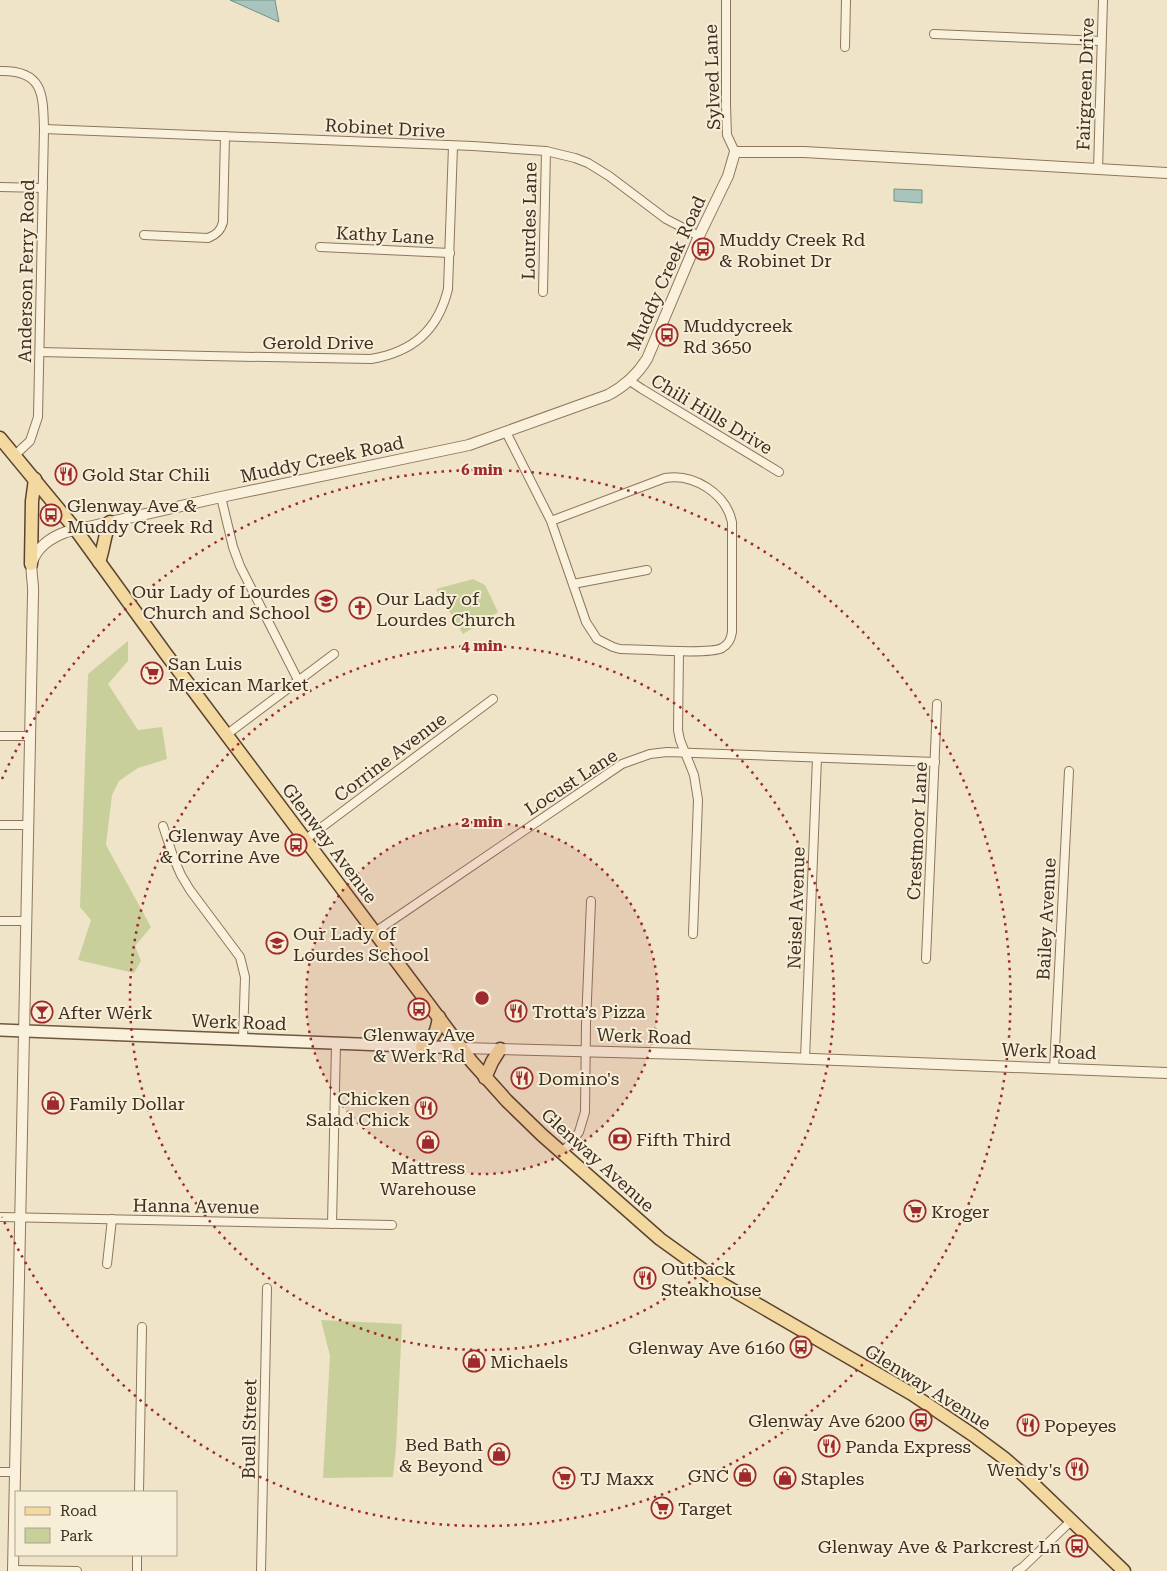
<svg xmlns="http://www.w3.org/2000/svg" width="1167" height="1571" viewBox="0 0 1167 1571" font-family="'Roboto Serif',serif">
  <rect width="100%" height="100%" fill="#f0e4c8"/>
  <g fill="#c9cf9b">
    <path d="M473,579L485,585L498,612L463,634L436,589Z"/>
    <path d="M128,641V661L108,684L138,730L162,727L167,759L138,768L119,781L112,795L106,845L151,927L135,946L141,961L134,973L78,960L91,920L80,907L88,674Z"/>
    <path d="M321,1320L402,1324L396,1448L393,1477L323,1478L330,1356Z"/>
  </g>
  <g fill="#a9c4bc" stroke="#6f938a">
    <path d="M230,0H275L279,22Z"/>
    <path d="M894,189L922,190V203L894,201Z"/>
  </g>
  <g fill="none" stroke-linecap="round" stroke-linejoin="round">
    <g stroke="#8d765c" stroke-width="10">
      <g id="minor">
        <path d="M726,0V106L727,135L735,152"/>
        <path d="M934,34L1101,41"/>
        <path d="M845,47L846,0"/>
        <path d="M0,71C44,70 43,95 44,129L38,417L30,441L15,455"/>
        <path d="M44,129L473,146L546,151L575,158L588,163L609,176L666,219L699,236"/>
        <path d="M1098,169L1103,0"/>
        <path d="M0,187L43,188"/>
        <path d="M144,235L208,238C216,235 221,231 223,222L225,136"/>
        <path d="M320,247L450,253"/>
        <path d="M543,292L546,151"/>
        <path d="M40,352L208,356L371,359C413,352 438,330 448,289L453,146"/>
        <path d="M630,381L642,389L779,472"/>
        <path d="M506,432L551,521L586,622L597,639L613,647L620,649C639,649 709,655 722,648C729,644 731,639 732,632V522C726,494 694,473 665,478L551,521"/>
        <path d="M221,497L233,547L240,566L298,680"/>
        <path d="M573,584L647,570"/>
        <path d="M679,651L678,730L680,740L694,775L698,800L693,934"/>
        <path d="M226,735L334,654"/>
        <path d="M0,736H31"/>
        <path d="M0,825H29"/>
        <path d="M163,826L174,859L181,875L190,890L240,957L245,977L243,1039"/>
        <path d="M306,839L493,699"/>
        <path d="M0,921H27"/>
        <path d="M375,932L622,764L650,754L667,752L935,762"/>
        <path d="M926,959L937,704"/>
        <path d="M805,1059L817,758"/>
        <path d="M1054,1069L1069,771"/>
        <path d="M561,1153L571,1143L579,1132L585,1112L586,1024L591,901"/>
        <path d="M0,1217L392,1225"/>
        <path d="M332,1224L336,1044"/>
        <path d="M107,1264L112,1219"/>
        <path d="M0,1472H15"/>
        <path d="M139,1492L142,1327"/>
        <path d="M13,1570L77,1571"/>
        <path d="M137,1571V1555"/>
        <path d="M261,1571L267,1288"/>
        <path d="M1017,1571L1023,1567L1071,1521"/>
      </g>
    </g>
    <g stroke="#8d765c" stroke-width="12">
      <g id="tertiary">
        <path d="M462,1048L685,1054L1167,1073"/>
        <path d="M13,1571L33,594C34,586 30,569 32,563C36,547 52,537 66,532L221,497L469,445L608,395C625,386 637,375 647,359L699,236L728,176L735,152H804L1167,173"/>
      </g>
    </g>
    <g stroke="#6f573f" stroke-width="14">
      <path id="secondary" d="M0,1030L462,1048"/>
    </g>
    <g stroke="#5b4430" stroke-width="15">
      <g id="primary">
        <path d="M0,438L76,530L166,654L472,1062L507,1101L542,1135L660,1239L724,1285L912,1394L973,1435L1004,1458L1027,1478L1124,1571"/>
        <path d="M99,562C104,548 104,536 110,522"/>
        <path d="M31,564L32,501L35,479"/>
        <path d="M422,1047C434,1035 436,1036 439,1017"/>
        <path d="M485,1078L492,1062L500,1049"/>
      </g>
    </g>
    <use href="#minor" stroke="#faf1dc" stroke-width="8"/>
    <use href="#tertiary" stroke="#faf1dc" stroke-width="10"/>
    <use href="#secondary" stroke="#faf1dc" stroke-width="11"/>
    <use href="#primary" stroke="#f3d9a0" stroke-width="12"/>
  </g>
  <circle cx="482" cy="998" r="176" fill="#9e2a2b" fill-opacity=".12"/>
  <g fill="none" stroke="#9e2a2b" stroke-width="2.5" stroke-dasharray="2.5 5">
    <circle cx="482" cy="998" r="176"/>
    <circle cx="482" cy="998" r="352"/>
    <path d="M2 779A528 528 0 1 1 2 1217"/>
  </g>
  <defs>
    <g id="bus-ring" transform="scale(1.125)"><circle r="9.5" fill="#f7eed8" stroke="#9e2a2b" stroke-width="1.5"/><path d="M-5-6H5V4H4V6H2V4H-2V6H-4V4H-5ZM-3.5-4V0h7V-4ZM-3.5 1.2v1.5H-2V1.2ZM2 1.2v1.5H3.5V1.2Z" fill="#9e2a2b"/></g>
    <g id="restaurant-ring" transform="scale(1.125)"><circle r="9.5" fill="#f7eed8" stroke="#9e2a2b" stroke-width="1.5"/><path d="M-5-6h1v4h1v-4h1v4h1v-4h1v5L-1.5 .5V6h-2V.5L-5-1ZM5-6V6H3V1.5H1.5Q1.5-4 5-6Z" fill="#9e2a2b"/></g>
    <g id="school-ring" transform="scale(1.125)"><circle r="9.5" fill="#f7eed8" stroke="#9e2a2b" stroke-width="1.5"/><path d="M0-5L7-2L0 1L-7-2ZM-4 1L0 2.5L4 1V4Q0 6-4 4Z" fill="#9e2a2b"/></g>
    <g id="church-ring" transform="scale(1.125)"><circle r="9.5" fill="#f7eed8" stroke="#9e2a2b" stroke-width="1.5"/><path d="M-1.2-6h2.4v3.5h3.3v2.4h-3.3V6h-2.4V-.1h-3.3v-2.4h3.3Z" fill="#9e2a2b"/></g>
    <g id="supermarket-ring" transform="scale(1.125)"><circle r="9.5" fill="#f7eed8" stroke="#9e2a2b" stroke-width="1.5"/><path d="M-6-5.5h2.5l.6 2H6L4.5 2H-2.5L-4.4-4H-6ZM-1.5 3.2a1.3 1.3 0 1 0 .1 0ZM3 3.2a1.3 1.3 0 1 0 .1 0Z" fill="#9e2a2b"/></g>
    <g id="bar-ring" transform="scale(1.125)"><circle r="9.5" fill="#f7eed8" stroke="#9e2a2b" stroke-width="1.5"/><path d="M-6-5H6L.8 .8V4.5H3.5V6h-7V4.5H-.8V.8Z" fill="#9e2a2b"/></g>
    <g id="shop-ring" transform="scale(1.125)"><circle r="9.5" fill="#f7eed8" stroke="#9e2a2b" stroke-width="1.5"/><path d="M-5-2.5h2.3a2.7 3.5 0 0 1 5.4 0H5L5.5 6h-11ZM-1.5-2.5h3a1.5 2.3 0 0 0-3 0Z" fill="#9e2a2b"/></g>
    <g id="bank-ring" transform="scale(1.125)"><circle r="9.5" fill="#f7eed8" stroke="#9e2a2b" stroke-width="1.5"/><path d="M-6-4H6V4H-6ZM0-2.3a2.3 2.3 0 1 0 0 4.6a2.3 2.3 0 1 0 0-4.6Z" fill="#9e2a2b"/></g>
  </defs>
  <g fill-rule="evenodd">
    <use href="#bus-ring" x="703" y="249"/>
    <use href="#bus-ring" x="667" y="335"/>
    <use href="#restaurant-ring" x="66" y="474"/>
    <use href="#bus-ring" x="51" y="515"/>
    <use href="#school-ring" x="326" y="601"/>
    <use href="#church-ring" x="360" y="608"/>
    <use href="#supermarket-ring" x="152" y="673"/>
    <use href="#bus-ring" x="296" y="845"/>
    <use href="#school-ring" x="277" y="943"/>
    <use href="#bus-ring" x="419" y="1009"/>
    <use href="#restaurant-ring" x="516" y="1011"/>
    <use href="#bar-ring" x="42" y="1012"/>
    <use href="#restaurant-ring" x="522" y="1078"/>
    <use href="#shop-ring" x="53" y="1103"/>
    <use href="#restaurant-ring" x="426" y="1108"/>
    <use href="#bank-ring" x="620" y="1139"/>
    <use href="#shop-ring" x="428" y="1142"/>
    <use href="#supermarket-ring" x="915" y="1211"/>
    <use href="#restaurant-ring" x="645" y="1278"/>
    <use href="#bus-ring" x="801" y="1347"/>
    <use href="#shop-ring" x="474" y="1361"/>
    <use href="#bus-ring" x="921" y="1420"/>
    <use href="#restaurant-ring" x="1028" y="1425"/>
    <use href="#restaurant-ring" x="829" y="1446"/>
    <use href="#shop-ring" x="499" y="1454"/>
    <use href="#restaurant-ring" x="1077" y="1469"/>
    <use href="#shop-ring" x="745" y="1475"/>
    <use href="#supermarket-ring" x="564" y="1478"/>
    <use href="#shop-ring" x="785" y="1478"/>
    <use href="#supermarket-ring" x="662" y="1508"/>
    <use href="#bus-ring" x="1077" y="1546"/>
  </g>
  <g text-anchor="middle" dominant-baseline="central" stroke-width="4" stroke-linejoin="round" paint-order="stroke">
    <g font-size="18" fill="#3d2e20" stroke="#f7eed8">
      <text transform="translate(712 77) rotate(-92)">Sylved Lane</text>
      <text transform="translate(1085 84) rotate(-88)">Fairgreen Drive</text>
      <text transform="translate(385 128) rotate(3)">Robinet Drive</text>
      <text transform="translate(529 221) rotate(-89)">Lourdes Lane</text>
      <text transform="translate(385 235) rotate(3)">Kathy Lane</text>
      <text transform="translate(26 271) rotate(-89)">Anderson Ferry Road</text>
      <text transform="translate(666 273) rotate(-66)">Muddy Creek Road</text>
      <text x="318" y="342">Gerold Drive</text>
      <text transform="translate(712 414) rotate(31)">Chili Hills Drive</text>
      <text transform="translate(322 459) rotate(-12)">Muddy Creek Road</text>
      <text transform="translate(390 757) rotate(-37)">Corrine Avenue</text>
      <text transform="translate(571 782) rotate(-33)">Locust Lane</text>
      <text transform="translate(917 831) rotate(-87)">Crestmoor Lane</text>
      <text transform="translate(330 843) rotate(53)">Glenway Avenue</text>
      <text transform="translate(796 908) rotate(-88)">Neisel Avenue</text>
      <text transform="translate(1046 919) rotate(-87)">Bailey Avenue</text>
      <text transform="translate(239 1022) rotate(2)">Werk Road</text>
      <text transform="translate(644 1036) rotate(2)">Werk Road</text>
      <text transform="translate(1049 1051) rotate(2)">Werk Road</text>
      <text transform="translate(598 1160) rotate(42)">Glenway Avenue</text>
      <text transform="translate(196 1206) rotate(1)">Hanna Avenue</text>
      <text transform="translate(928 1387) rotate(32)">Glenway Avenue</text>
      <text transform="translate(249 1429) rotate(-89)">Buell Street</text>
    </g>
    <g font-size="18" fill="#3d2e20" stroke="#f7eed8" text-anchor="start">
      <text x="719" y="239">Muddy Creek Rd<tspan x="719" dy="21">&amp; Robinet Dr</tspan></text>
      <text x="683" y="325">Muddycreek<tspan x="683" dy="21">Rd 3650</tspan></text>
      <text x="82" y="474">Gold Star Chili</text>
      <text x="67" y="505">Glenway Ave &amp;<tspan x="67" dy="21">Muddy Creek Rd</tspan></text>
      <text x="310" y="591" text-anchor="end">Our Lady of Lourdes<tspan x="310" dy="21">Church and School</tspan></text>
      <text x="376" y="598">Our Lady of<tspan x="376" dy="21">Lourdes Church</tspan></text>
      <text x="168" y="663">San Luis<tspan x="168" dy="21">Mexican Market</tspan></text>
      <text x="280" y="835" text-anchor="end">Glenway Ave<tspan x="280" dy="21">&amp; Corrine Ave</tspan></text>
      <text x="293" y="933">Our Lady of<tspan x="293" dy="21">Lourdes School</tspan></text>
      <text x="532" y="1011">Trotta’s Pizza</text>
      <text x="58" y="1012">After Werk</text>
      <text x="419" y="1034" text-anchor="middle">Glenway Ave<tspan x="419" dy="21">&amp; Werk Rd</tspan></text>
      <text x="538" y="1078">Domino's</text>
      <text x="410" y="1098" text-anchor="end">Chicken<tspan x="410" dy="21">Salad Chick</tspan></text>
      <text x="69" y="1103">Family Dollar</text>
      <text x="636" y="1139">Fifth Third</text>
      <text x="428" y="1167" text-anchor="middle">Mattress<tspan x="428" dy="21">Warehouse</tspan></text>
      <text x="931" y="1211">Kroger</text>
      <text x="661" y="1268">Outback<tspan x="661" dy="21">Steakhouse</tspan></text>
      <text x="785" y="1347" text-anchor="end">Glenway Ave 6160</text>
      <text x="490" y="1361">Michaels</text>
      <text x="905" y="1420" text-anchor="end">Glenway Ave 6200</text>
      <text x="1044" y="1425">Popeyes</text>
      <text x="483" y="1444" text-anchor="end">Bed Bath<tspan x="483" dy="21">&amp; Beyond</tspan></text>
      <text x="845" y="1446">Panda Express</text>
      <text x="1061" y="1469" text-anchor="end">Wendy's</text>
      <text x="729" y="1475" text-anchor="end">GNC</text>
      <text x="580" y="1478">TJ Maxx</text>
      <text x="801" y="1478">Staples</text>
      <text x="678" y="1508">Target</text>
      <text x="1061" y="1546" text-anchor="end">Glenway Ave &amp; Parkcrest Ln</text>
    </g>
  </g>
  <circle cx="482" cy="998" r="8" fill="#9e2a2b" stroke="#f7eed8" stroke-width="2.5"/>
  <g font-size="15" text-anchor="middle" font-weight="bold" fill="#9e2a2b" stroke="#f7eed8" stroke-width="4" stroke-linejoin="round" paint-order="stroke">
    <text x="482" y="475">6 min</text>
    <text x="482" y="651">4 min</text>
    <text x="482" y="827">2 min</text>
  </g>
  <rect x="15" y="1491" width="162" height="65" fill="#f7eed8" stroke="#ada18e"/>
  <rect x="25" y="1507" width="25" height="8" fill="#f3d9a0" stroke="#ada18e"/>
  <text x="60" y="1516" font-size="15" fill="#3d2e20">Road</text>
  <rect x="25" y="1528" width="25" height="15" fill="#c9cf9b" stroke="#ada18e"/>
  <text x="60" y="1541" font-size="15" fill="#3d2e20">Park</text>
</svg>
